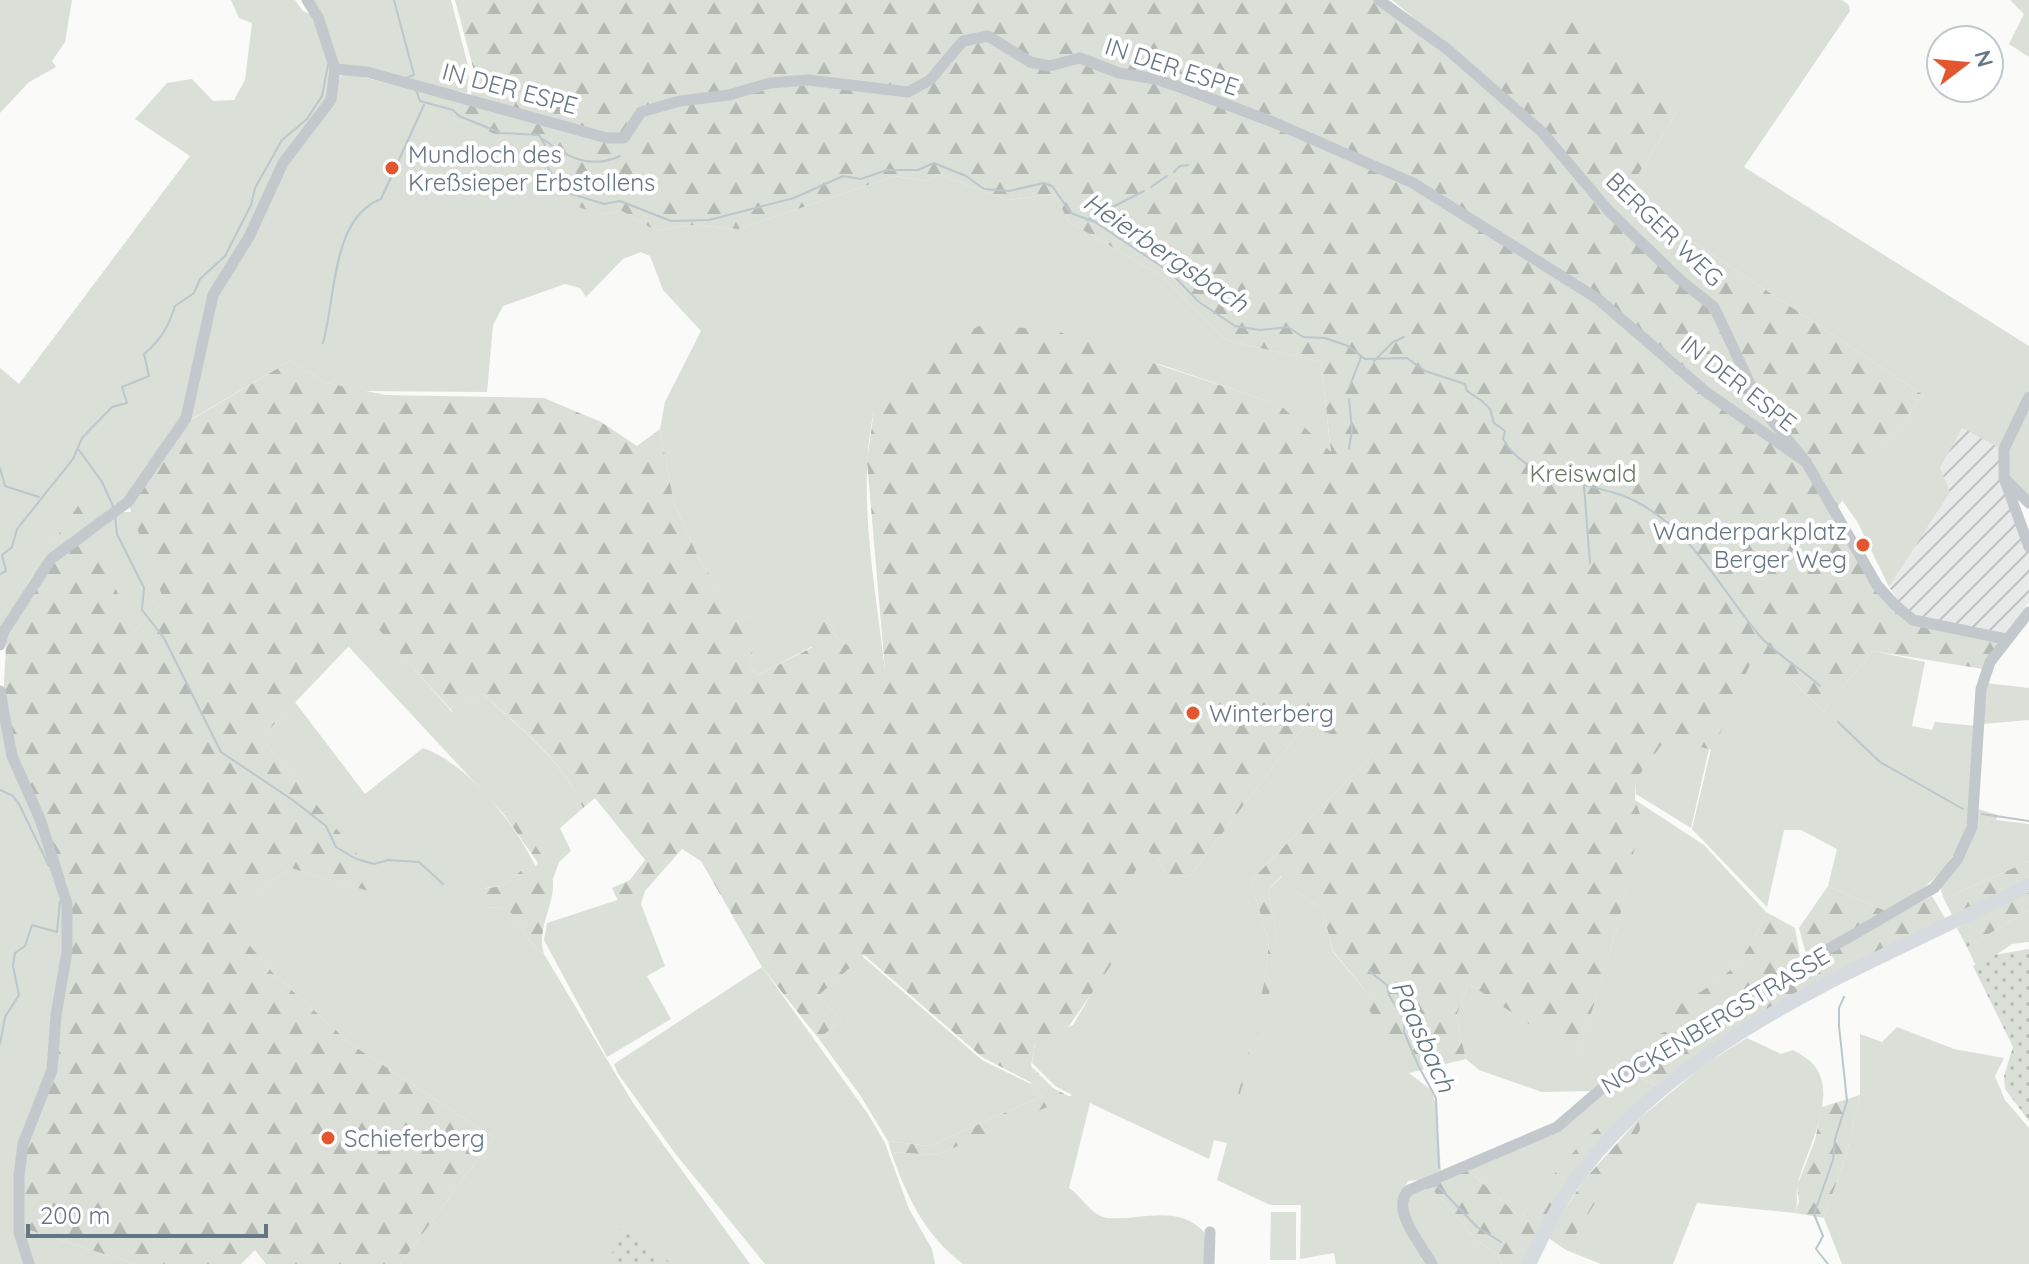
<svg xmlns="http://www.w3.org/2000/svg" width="2029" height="1264" viewBox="0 0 2029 1264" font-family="Quicksand,sans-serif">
  <defs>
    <pattern id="industrial-furrows" width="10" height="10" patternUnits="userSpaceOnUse" patternTransform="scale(2)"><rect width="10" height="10" fill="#e8e9e9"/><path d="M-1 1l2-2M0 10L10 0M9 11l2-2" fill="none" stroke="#c0c1c2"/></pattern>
    <pattern id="forest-firs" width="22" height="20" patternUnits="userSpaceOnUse" patternTransform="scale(2)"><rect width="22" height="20" fill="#dadfd7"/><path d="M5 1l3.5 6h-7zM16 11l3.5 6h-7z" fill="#b4b9b4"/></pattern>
    <pattern id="park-dots" width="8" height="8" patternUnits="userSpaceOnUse" patternTransform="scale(2)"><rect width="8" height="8" fill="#dadfd7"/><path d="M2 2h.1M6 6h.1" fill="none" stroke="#b4b9b4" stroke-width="1.8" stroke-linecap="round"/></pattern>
  </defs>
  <rect width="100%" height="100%" fill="#fafaf8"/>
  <path fill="url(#industrial-furrows)" d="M1962,427L2002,449L2029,552V602L2004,637L1915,616L1902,607L1889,587L1949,492L1940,468Z"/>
  <g fill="#dadfd7">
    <path d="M0,0H72L65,42L52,61L56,67L29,82L0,113Z"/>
    <path d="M231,0H295L303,11L313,15L331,71L328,97L301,135L249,236L215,285L183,420L126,501L90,528L80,504L36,567L0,639V368L19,384L190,156L135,119L167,83L192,79L213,101L234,100L245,80L252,23L239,18Z"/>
    <path d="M310,0H451L469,69L467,93L339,67Z"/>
    <path d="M1392,0H1842L1849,5L1850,11L1744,167L2029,346V391L2002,449L1962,428L1940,468L1950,492L1889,587L1858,523L1842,500L1923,395L1625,196L1681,105L1490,81Z"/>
    <path d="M2010,0H2029V57L2009,44L2024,14Z"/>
    <path d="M346,73L460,101L453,118L525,144L557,187L603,214L622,211L656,231L689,225L739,229L894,176L927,181L937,174L1008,200L1054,194L1069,222L1162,276L1226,340L1321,362L1331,454L1279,405L1159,364L874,411C856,494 876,588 885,671L837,638L827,617L813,646L758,675L750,667L756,621L748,617L739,621L699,559L674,503L660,429L665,402L701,331L663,290L650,256L641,252L623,259L586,297L580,288L565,284L503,306L493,325L487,392L362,391L327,383L290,361L190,420L207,316L278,174L331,104L340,77Z"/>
    <path d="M2029,405V501L2007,478L2008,451Z"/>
    <path d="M123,512H134L164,601L133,633L93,535Z"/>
    <path d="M372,621L452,712L482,693C519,728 564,761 583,808L560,828L571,851L559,862L553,879L544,859L508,811L503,813L348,646Z"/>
    <path d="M1873,651L1925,662L1912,726L1932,730L1935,722L1977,726C1971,822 1976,856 1890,913L1828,886L1837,849L1801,830H1784L1767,907L1692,829L1711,749L1751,661L1793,681L1823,711Z"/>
    <path d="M1985,683L2029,688V720L1982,724Z"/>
    <path d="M295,702L365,794L423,748C470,765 514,823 536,867L533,870L524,868L503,886L485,888V908C526,903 515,936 544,954L633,1103L750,1264H400L494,1138L351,1044L273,973L222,914L291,868L393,898L261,738Z"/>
    <path d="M0,706L64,892V969L46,1084L16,1165L28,1264H0Z"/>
    <path d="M1304,726L1379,747L1251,881L1269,944L1263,988L1277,940L1268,890L1282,876L1298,893L1322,908L1333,952L1370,996L1409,1073L1431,1090L1436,1103L1441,1170L1420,1180L1408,1181L1399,1197L1429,1264H1336L1334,1253L1300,1259L1301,1205H1270L1217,1180L1227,1143L1214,1140L1209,1159L1090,1103L1069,1188C1082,1196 1092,1217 1108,1218C1141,1221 1177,1203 1204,1232L1207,1264H963C924,1234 907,1197 891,1152L937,1155L1072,1095L1055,1086L1032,1063L1035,1043L1073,1025L1126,934L1113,920L1145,848L1159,860L1168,878L1190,876Z"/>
    <path d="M1666,738L1709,749L1691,828L1636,794V779Z"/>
    <path d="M1635,800L1704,845L1766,912C1743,968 1727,976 1677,1007L1672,1029L1649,1053L1592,1091L1542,1092L1479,1070L1466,1059L1456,1017L1468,983L1578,1056L1619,921L1640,817Z"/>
    <path d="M1978,809L1998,815L1996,820L2029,824V861L1944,899L1940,887Z"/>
    <path d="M645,891L641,904L665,966L647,976L671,1019L607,1057L544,940L547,923Z"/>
    <path d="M2029,910V942L2012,944L1977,968L1967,947Z"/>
    <path d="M862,956L982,1060L1033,1085L1043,1096L929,1146L888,1141L860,1095L819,1039L841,1020L818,996Z"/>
    <path d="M762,967L868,1114L885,1143L909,1209L932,1249L935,1264H765L674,1152L617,1072L614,1064Z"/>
    <path d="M1897,1027L1954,1049L2004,1058L1995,1076L2005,1100L2029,1128V1264H1842L1824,1218L1847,1152L1860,1095V1034L1882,1042Z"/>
    <path d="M1747,1038L1781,1054L1793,1050C1799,1054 1808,1058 1813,1064C1840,1094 1806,1151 1798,1183C1795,1193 1799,1202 1795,1213L1697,1203L1673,1264H1601L1566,1250L1639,1119L1704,1065Z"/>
    <path d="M1628,1073L1658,1086L1616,1126L1615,1115C1580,1147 1548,1178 1521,1218L1468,1170L1561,1128Z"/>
    <path d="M1427,1185C1444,1200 1457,1216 1470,1233C1480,1246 1496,1248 1502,1264H1435L1406,1213L1407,1196Z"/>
    <path d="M1271,1212H1296V1260H1270Z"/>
    <path d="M23,1228L135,1264H32Z"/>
  </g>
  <g fill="url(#forest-firs)">
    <path d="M455,0H1384L1485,85L1560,13L1681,105L1625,196L1923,395L1835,510L1876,587L1912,622L2001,640L1983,669L1873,651L1823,711L1793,681L1751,662L1713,750L1666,739L1636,779L1635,800L1641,817L1619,921L1578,1057L1468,983L1456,1017L1466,1059L1409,1073L1368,1008L1370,996L1333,951L1322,908L1298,893L1281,876L1268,890L1277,940L1271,987L1232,1121L1263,988L1269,944L1251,881L1378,748L1304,726L1190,876L1168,878L1159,860L1145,849L1114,920L1121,923L1126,934L1109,968L1058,1042L1035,1043L1031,1066L1053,1088L1070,1097L937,1155L891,1152L888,1141L929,1146L1043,1096L1030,1082L982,1057L864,955L818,996L841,1020L819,1039L762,967L701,861L682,849L645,891L618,901L612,888L630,880L645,860L595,798L583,808C564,761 520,728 482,693L453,712L372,622L261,738L395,899L291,868L223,914L273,973L351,1044L494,1138L400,1264H266L255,1250L241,1264H135L23,1228L25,1143L53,1081L70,910L13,756L3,703L7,626L36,567L80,503L134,632L164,601L129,506L145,472L154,442L290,361L327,383L385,395L544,398L601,422L637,446L660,429L674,503L699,559L739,620L748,617L757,621L750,667L758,675L813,647L793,638L801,617H827L837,638L885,670L867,461L874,411L887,391L933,349L979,326L1050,329L1280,405L1331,452L1321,362L1226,340L1162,276L1069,222L1054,194L1008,200L937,174L927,181L894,176L739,229L689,225L656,231L622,211L603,214L581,208L557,187L525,145L453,118L460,101L471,95L474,71Z"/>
    <path d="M508,811C519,826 552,862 553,880C555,906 536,927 544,954C515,936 526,903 484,908L479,903L481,889L503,886L524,868L533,870L538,863L503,813Z"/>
    <path d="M2029,861V878L1953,917L1944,899Z"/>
    <path d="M1828,886L1890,913L1807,958L1799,928Z"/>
    <path d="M2029,889V910L1967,947L1957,928Z"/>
    <path d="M1932,896L1946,920L1658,1086L1628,1073L1694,1040L1807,965Z"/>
    <path d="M1766,912L1795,928L1801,961L1694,1032L1649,1053L1657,1035L1672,1029L1676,1007C1727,976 1743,968 1766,912Z"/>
    <path d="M1860,1095L1847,1152L1824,1218L1795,1213L1799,1202L1797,1186L1815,1140L1822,1107Z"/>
    <path d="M1616,1114V1126L1540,1227L1522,1264H1502C1496,1248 1480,1246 1470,1233C1457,1216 1444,1200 1427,1185L1468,1170L1521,1218L1540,1190L1587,1137Z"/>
    <path d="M1639,1119L1640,1130L1566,1250L1547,1237L1584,1180Z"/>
  </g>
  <g fill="url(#park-dots)">
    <path d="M2029,949V1121L2005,1089L2004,1076L2013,1047L1973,966L1993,955Z"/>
    <path d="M620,1229L673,1264H609Z"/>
  </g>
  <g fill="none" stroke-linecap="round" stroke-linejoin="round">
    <g stroke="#bbc7cb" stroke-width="2">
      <path d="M394,0L414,75L408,77"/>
      <path d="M416,90L420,101L453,110L459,116L501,133L539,135L545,145V163L562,191L604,204L620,201L671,221L709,220L794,198L843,176L861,179L887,170H918L934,163L966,176L984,189L1009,191L1044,183L1052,186L1071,213L1095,222L1170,272L1199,302L1235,326L1260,330L1288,327L1303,337L1325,338L1348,346L1365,359L1407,358L1425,371L1465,384L1467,391L1482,401L1490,409L1494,423L1505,431L1503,439C1529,486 1596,480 1637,502C1692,531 1720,588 1759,635C1776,655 1801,668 1820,686"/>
      <path d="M543,139C566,157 590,170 620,156"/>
      <path d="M1174,172L1180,166L1188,165"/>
      <path d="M1151,187L1167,176"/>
      <path d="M1087,220L1144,191"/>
      <path d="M323,343C336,298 331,218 381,199L424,105"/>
      <path d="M1374,361L1393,342L1404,337"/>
      <path d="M1349,388L1361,357"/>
      <path d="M1349,449L1352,430L1349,399"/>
      <path d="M79,450L102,482L113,506"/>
      <path d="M0,468L5,486L39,497"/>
      <path d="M1584,486L1590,563"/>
      <path d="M115,516L117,534L144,588L142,610L164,638L221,752L294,801L326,826L336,847L356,859L374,864L388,860L419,862L443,884"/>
      <path d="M0,574L6,571L2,555L12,547L17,529L73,459L82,438L112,407L127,403L122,387L149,376L144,354C162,339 169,325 175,306L194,293L200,279L225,256L251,205L255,188L282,140L307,119L322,96L328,65"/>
      <path d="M1838,722L1880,762L1963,809"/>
      <path d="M0,790L13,796L19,804L49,866"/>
      <path d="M1982,814L2029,821"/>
      <path d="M1369,971L1387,985L1389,995L1404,1019V1032L1419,1067L1436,1098L1439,1168"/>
      <path d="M0,1044L5,1017L19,995L13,966L15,953L25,946L32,925L57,932L60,901"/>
      <path d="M1427,1188L1437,1185L1477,1227L1501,1242"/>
      <path d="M1828,1264L1816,1249L1823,1236L1814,1214L1833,1160L1835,1139L1847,1101L1839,1026V1008L1844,997"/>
    </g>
    <g stroke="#c3c8cc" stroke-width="11">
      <path d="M1379,0L1447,49L1542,132L1608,210L1679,279L1714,307L1761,407L1806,462L1877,585L1894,604L1913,620L2006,639"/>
      <path d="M335,69L367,72L607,138H624L641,112L680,101L729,95L770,83L808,80L908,92L930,80L963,41L988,36L1030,62L1049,66L1080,58L1119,73L1156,79L1185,89L1273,122L1413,183L1598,299L1706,392L1806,462"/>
      <path d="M2029,397L2004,449V478L2029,547"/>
      <path d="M2005,479L2029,503"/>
      <path d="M0,645L4,631L51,559L128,502L186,418L213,295L249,237L283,163L331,100L335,69L318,17L307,0"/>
      <path d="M0,691L12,756L40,819L67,904V952L56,1015L52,1070L23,1144L19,1176V1232L29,1264"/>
      <path d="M1209,1264L1210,1232"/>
      <path d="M1432,1264C1422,1245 1389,1209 1409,1190L1557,1127L1621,1072L1683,1041L1806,962L1934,888L1957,860L1972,827L1981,689L1990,662L2029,612"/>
    </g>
    <path stroke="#d6dbdf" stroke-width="14" d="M1529,1264C1544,1234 1559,1201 1580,1174C1688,1031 1874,963 2029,885"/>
  </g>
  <g fill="#e4572e" stroke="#fff" stroke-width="3">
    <circle cx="392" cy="168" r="8"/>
    <circle cx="1863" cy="545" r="8"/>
    <circle cx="1193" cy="713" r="8"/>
    <circle cx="328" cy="1138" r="8"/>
  </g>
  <g text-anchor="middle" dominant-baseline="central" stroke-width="8" stroke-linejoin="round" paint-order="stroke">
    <g font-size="24" fill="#657683" stroke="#fff">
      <text transform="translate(1172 66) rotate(18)">IN DER ESPE</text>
      <text transform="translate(510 88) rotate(15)">IN DER ESPE</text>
      <text transform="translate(1665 229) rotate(44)">BERGER WEG</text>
      <text transform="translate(1739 383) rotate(38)">IN DER ESPE</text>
      <text transform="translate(1715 1020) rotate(-31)">NOCKENBERGSTRASSE</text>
    </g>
    <g font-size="24" fill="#657683" stroke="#fff" text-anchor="start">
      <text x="408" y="154">Mundloch des<tspan x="408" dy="28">Kreßsieper Erbstollens</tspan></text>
      <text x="1847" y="531" text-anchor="end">Wanderparkplatz<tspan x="1847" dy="28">Berger Weg</tspan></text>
      <text x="1209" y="713">Winterberg</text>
      <text x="344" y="1138">Schieferberg</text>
    </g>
    <g font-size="24" fill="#687a64" stroke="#fff">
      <text x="1583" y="473">Kreiswald</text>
    </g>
    <g font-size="26" font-style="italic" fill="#60757c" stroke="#fff">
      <text transform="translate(1166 252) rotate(34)">Heierbergsbach</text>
      <text transform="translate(1424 1036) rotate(66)">Paasbach</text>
    </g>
  </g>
  <g transform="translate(1965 64) rotate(74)"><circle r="38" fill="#ffffff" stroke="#c1c8cd" stroke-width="2"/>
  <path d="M0-6L14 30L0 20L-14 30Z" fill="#e4572e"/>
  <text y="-12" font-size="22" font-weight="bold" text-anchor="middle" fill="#657683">N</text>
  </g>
  <path d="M28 1224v12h238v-12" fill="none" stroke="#657683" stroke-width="4"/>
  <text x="40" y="1224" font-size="24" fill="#657683" stroke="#ffffff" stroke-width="6" paint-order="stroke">200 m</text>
</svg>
